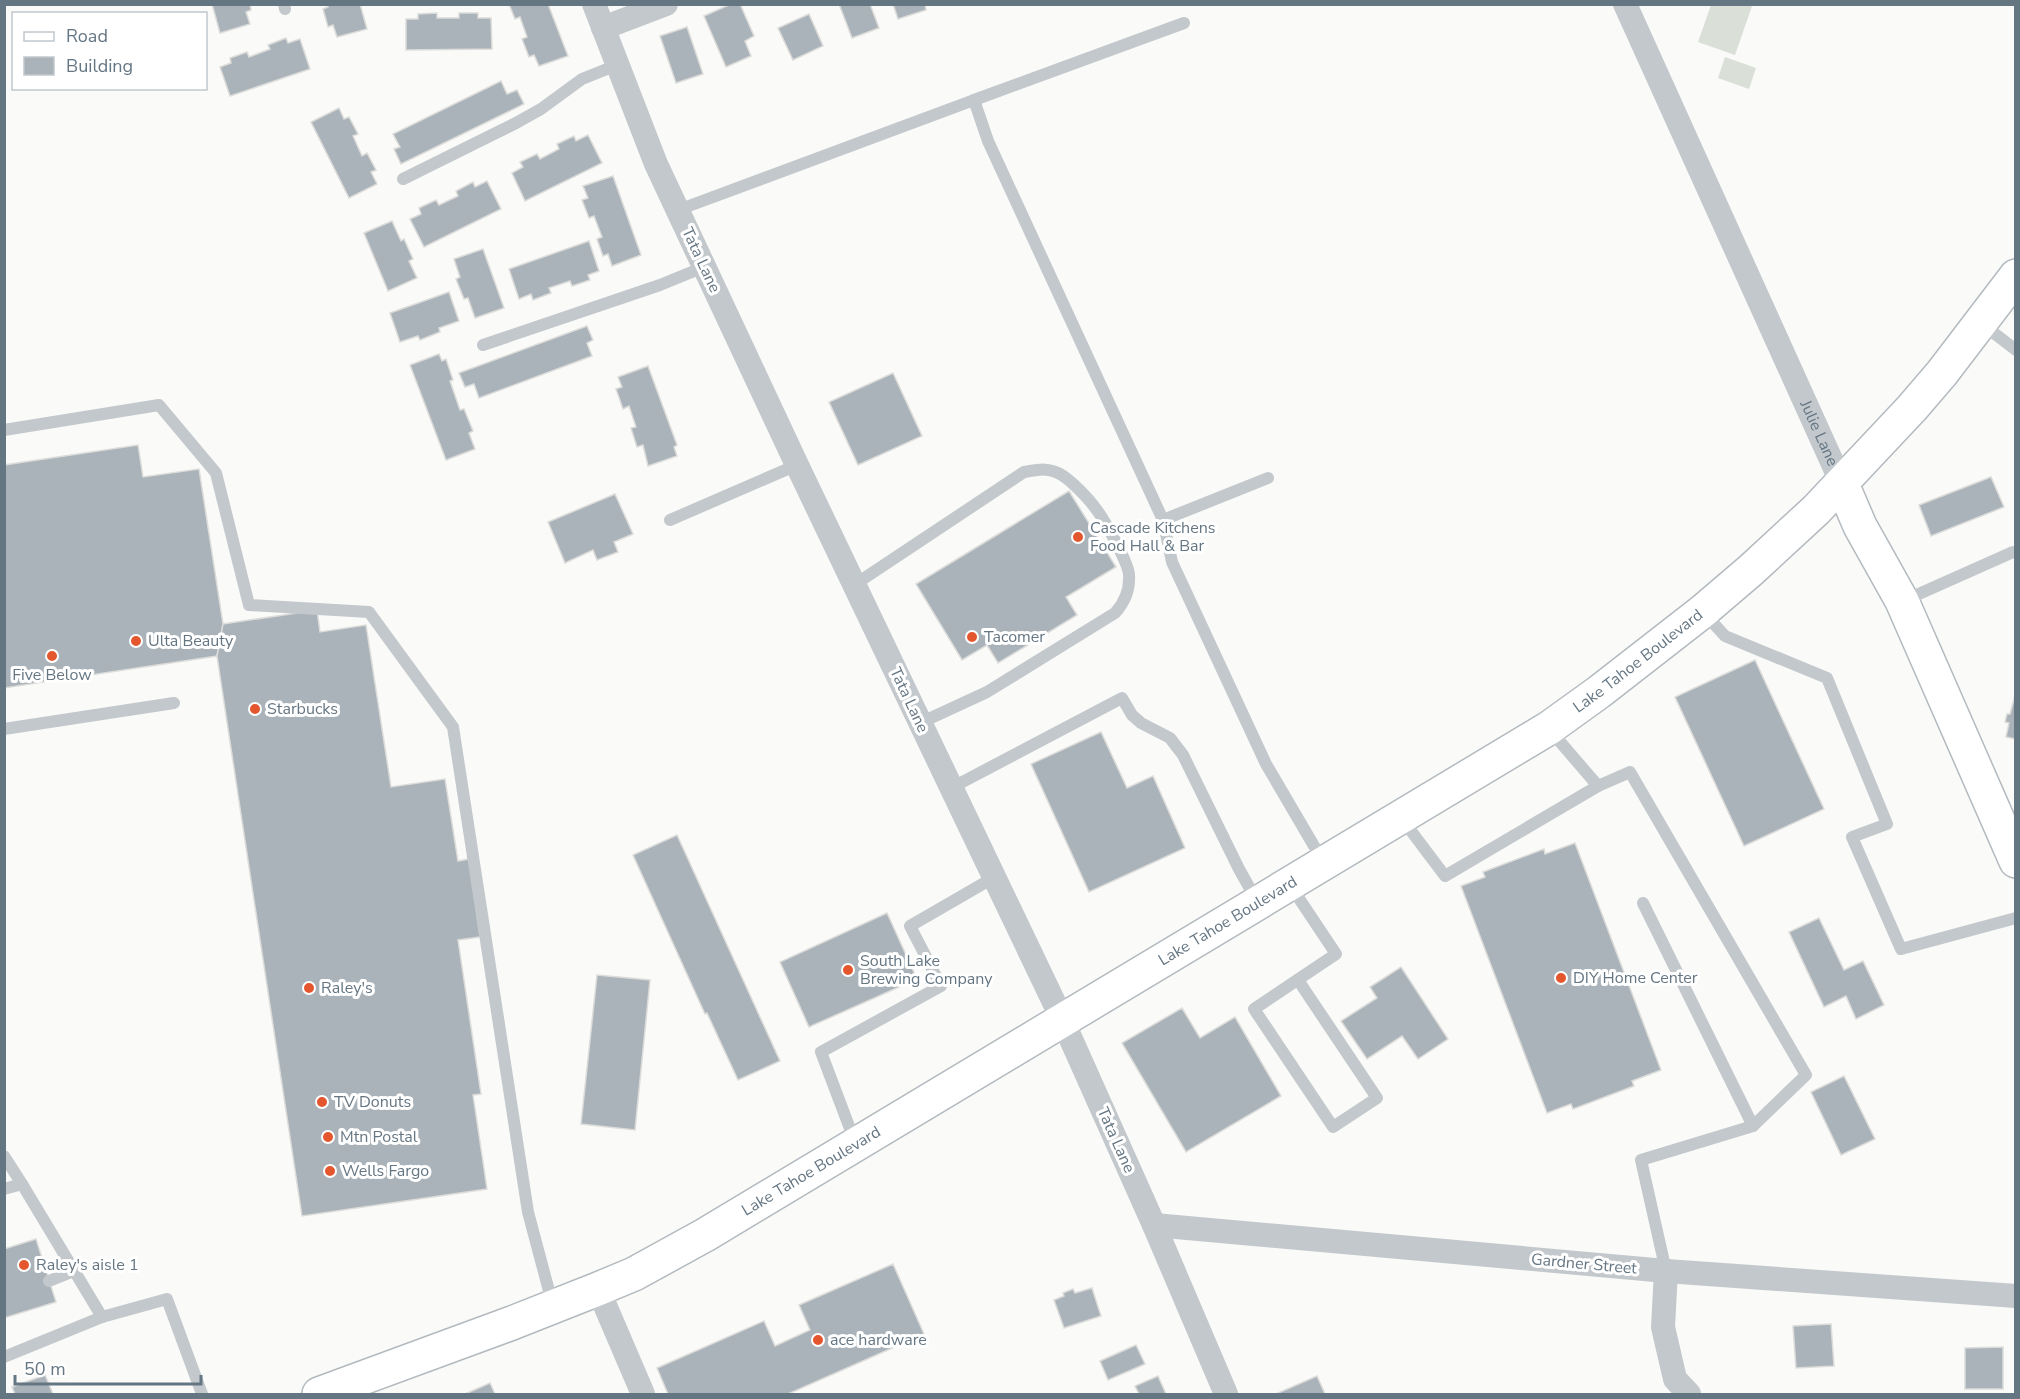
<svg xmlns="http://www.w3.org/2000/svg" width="2020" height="1399" viewBox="0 0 2020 1399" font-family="'Nunito Sans',sans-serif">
  <rect width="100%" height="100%" fill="#fafaf8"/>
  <g fill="#dadfd7">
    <path d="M1748,4L1752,6L1735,55L1698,42L1711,5Z"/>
    <path d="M1725,57L1756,68L1749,89L1718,78Z"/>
  </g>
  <g fill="#aab3b9" stroke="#dcdcda" stroke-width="1.5">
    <path d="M212,4H250L251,10L246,12L250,24L220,33Z"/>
    <path d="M327,4H360L367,29L337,37L333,25L328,27L323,9L328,7Z"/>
    <path d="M509,4H548L568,56L539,66L534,55L529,57L522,39L527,37L520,17L515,19Z"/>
    <path d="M731,4H740L754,36L745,41L751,56L726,67L704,16Z"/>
    <path d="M839,4H870L879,28L852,38Z"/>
    <path d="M893,4H925L926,10L898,19Z"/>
    <path d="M437,13V18H459V13H478V18H491L492,49L406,50V19H418V14Z"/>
    <path d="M809,14L823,46L793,60L778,28Z"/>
    <path d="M687,27L703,74L676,83L660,36Z"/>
    <path d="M286,38L288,43L300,39L310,69L230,96L220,67L231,63L230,58L247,52L249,57L270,49L268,45Z"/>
    <path d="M501,81L507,94L517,90L524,104L401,164L394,149L400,147L393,134Z"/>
    <path d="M339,108L344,119L349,117L358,134L353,136L362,156L367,153L376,170L371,172L377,184L349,198L311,122Z"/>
    <path d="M588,135L602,163L525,201L512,173L523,167L520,162L537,154L540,159L559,149L557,144L574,136L576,141Z"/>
    <path d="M613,176L641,255L612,266L608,254L603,256L597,239L602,237L594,216L589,218L582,200L588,198L583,186Z"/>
    <path d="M487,181L501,209L424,247L410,219L421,214L419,208L436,200L439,205L458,196L456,191L473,182L475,187Z"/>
    <path d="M392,221L401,241L404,239L413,259L409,261L417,278L388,291L364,233Z"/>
    <path d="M589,241L599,271L588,275L590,280L572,286L570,281L549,288L551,293L533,300L531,294L519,299L509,269Z"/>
    <path d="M483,249L504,308L475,318L468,298L464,299L456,279L460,277L454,259Z"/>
    <path d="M449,292L459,321L439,328L440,332L420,340L418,336L400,342L390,313Z"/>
    <path d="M587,326L593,340L587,343L592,356L479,398L474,384L465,387L459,373Z"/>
    <path d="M439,354L442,361L446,359L453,380L450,381L460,410L464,409L473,431L469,433L475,449L446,460L410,365Z"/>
    <path d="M648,366L677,445L674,447L677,456L648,466L643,445L637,447L631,428L636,427L629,406L623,409L616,389L622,387L618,377Z"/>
    <path d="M893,373L922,436L858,465L829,402Z"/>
    <path d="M138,445L143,477L199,469L223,624L217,656L4,688V465Z"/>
    <path d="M1991,477L2004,507L1931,536L1919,505Z"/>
    <path d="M1069,491L1116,567L1066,597L1077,615L998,663L987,645L962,660L916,584Z"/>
    <path d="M615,494L633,534L614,542L618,552L597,560L593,550L565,563L548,522Z"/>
    <path d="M317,610L320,632L366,625L391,787L445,779L458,861L469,859L480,937L458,940L481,1094L473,1095L487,1189L302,1216L217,656L223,624Z"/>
    <path d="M1755,660L1824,809L1744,846L1675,697Z"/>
    <path d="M2016,692V739L2006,737L2009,723L2005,722L2007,714H2010Z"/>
    <path d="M1101,732L1127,788L1153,776L1185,848L1089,892L1031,764Z"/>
    <path d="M677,835L780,1061L738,1080L707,1013L705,1014L633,855Z"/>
    <path d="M1575,843L1661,1070L1632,1081L1634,1086L1573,1109L1571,1104L1547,1113L1461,886L1485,877L1483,872L1544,849L1545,854Z"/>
    <path d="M887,913L917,979L809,1027L780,962Z"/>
    <path d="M1819,918L1844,970L1863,961L1884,1005L1856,1019L1846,996L1824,1007L1789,932Z"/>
    <path d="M1401,967L1448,1039L1418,1059L1402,1036L1367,1059L1341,1021L1377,998L1370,987Z"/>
    <path d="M597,975L650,980L635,1130L581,1124Z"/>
    <path d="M1182,1008L1200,1038L1235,1017L1281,1096L1186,1152L1122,1043Z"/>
    <path d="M1844,1076L1875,1139L1841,1155L1811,1092Z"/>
    <path d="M36,1239L56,1302L4,1318V1249Z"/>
    <path d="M893,1264L924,1334L788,1394H668L657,1368L764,1321L775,1346L810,1330L799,1305Z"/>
    <path d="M1092,1288L1101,1316L1064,1328L1054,1300L1064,1296L1063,1293L1073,1289L1075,1293Z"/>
    <path d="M1831,1324L1834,1366L1796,1368L1793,1326Z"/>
    <path d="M1136,1345L1145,1364L1108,1380L1100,1361Z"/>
    <path d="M2003,1347V1389H1965V1348Z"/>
    <path d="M45,1375L53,1394H15L12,1387Z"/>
    <path d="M1158,1376L1166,1394H1139L1135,1386Z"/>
    <path d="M1317,1376L1325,1394H1279L1278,1393Z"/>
    <path d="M490,1383L495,1394H465Z"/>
  </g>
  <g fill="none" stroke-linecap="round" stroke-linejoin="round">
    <g stroke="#b3babf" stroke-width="36">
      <g id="secondary">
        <path d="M1842,484L1860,526L1902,601L2016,861"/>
        <path id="s2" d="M319,1394L512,1323L598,1289L634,1274L705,1235L1549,728L1599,692L1703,611L1751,570L1816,510L1912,408L1942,373L2016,276"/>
      </g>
    </g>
    <g stroke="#c3c8cc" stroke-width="12">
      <path d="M284,4L285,9"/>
      <path d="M974,100L1184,23"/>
      <path d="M403,179L516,123L541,109L582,79L617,65"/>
      <path d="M678,210L974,100L988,141L1163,520"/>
      <path d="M1982,324L2016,350"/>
      <path d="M483,345L660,285L704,267"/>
      <path d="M4,430L159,405L216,473L249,605L369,612L453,727L528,1212L553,1306"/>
      <path d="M1268,478L1163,520L1172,562L1266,764L1324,863"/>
      <path d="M670,520L797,465"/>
      <path d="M854,585L1024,472C1037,470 1048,467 1060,474C1071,480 1089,499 1096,509C1104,519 1129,564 1129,575C1130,590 1124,603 1115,613L987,692L920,723"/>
      <path d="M1903,601L2013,552"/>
      <path d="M1703,612L1725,636L1827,678L1887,824L1852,837L1901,949L2016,918"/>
      <path d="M4,729L174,703"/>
      <path d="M1549,729L1598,786L1630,772L1806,1075L1753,1126L1643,903"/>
      <path d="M951,788L1122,698L1132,715L1141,723L1170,738L1183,755L1239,869L1258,903"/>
      <path d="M1402,819L1445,876L1598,786"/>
      <path d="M1290,885L1336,954L1254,1009L1333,1127L1377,1098L1298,980"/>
      <path d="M855,1142L821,1052L941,986L910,926L993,878"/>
      <path d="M4,1156L22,1184L4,1189"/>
      <path d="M22,1184L102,1317"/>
      <path d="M1666,1271L1641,1160L1753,1126"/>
      <path d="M49,1281L74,1271"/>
      <path d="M4,1357L102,1317L167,1299L202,1394"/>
    </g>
    <g stroke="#c3c8cc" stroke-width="24">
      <path d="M594,4L656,164L797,465L1062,1019L1154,1225L1226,1394"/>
      <path id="s1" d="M1625,4L1842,484"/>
      <path d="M603,28L666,4"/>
      <path d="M1154,1225L1666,1271L2016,1296"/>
      <path d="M1666,1271L1663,1327L1675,1379L1689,1394"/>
      <path d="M598,1289L643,1394"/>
    </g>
    <use href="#secondary" stroke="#fff" stroke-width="33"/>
  </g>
  <g fill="#e4572e" stroke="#fff" stroke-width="2">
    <circle cx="1078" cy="537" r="6"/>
    <circle cx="972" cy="637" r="6"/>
    <circle cx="136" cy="641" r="6"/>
    <circle cx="52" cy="656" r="6"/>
    <circle cx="255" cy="709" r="6"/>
    <circle cx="848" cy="970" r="6"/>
    <circle cx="1561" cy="978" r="6"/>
    <circle cx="309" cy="988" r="6"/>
    <circle cx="322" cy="1102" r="6"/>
    <circle cx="328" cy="1137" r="6"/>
    <circle cx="330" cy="1171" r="6"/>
    <circle cx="24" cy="1265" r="6"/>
    <circle cx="818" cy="1340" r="6"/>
  </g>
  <g text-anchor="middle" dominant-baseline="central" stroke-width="6" stroke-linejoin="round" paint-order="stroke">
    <g font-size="16" fill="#657683" stroke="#fff">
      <text transform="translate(701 260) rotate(65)">Tata Lane</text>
      <text stroke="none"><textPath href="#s1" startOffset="471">Julie Lane</textPath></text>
      <text stroke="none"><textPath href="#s2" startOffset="1514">Lake Tahoe Boulevard</textPath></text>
      <text transform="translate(909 700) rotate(65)">Tata Lane</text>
      <text stroke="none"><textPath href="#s2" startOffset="1028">Lake Tahoe Boulevard</textPath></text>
      <text transform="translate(1116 1140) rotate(66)">Tata Lane</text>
      <text stroke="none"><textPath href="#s2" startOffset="542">Lake Tahoe Boulevard</textPath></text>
      <text transform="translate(1584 1264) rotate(5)">Gardner Street</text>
    </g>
    <g font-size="16" fill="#657683" stroke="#fff" text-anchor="start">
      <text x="1090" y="528">Cascade Kitchens<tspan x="1090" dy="18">Food Hall &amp; Bar</tspan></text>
      <text x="984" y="637">Tacomer</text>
      <text x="148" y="641">Ulta Beauty</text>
      <text x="52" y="675" text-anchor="middle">Five Below</text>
      <text x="267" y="709">Starbucks</text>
      <text x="860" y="961">South Lake<tspan x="860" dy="18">Brewing Company</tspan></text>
      <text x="1573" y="978">DIY Home Center</text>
      <text x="321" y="988">Raley's</text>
      <text x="334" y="1102">TV Donuts</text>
      <text x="340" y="1137">Mtn Postal</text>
      <text x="342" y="1171">Wells Fargo</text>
      <text x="36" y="1265">Raley's aisle 1</text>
      <text x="830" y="1340">ace hardware</text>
    </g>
  </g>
  <rect width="2020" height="1399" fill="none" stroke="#657683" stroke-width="12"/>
  <rect x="12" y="12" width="195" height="78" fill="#ffffff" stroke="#c1c8cd" stroke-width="1.5"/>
  <rect x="24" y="32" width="30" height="9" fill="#ffffff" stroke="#c1c8cd" stroke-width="1.5"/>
  <text x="66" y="42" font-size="18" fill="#657683">Road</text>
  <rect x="24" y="57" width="30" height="18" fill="#aab3b9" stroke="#c1c8cd" stroke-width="1.5"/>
  <text x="66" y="72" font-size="18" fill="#657683">Building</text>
  <path d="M15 1375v9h186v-9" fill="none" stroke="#657683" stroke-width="3"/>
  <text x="24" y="1375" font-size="18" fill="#657683" stroke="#ffffff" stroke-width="4.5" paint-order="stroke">50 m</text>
</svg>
